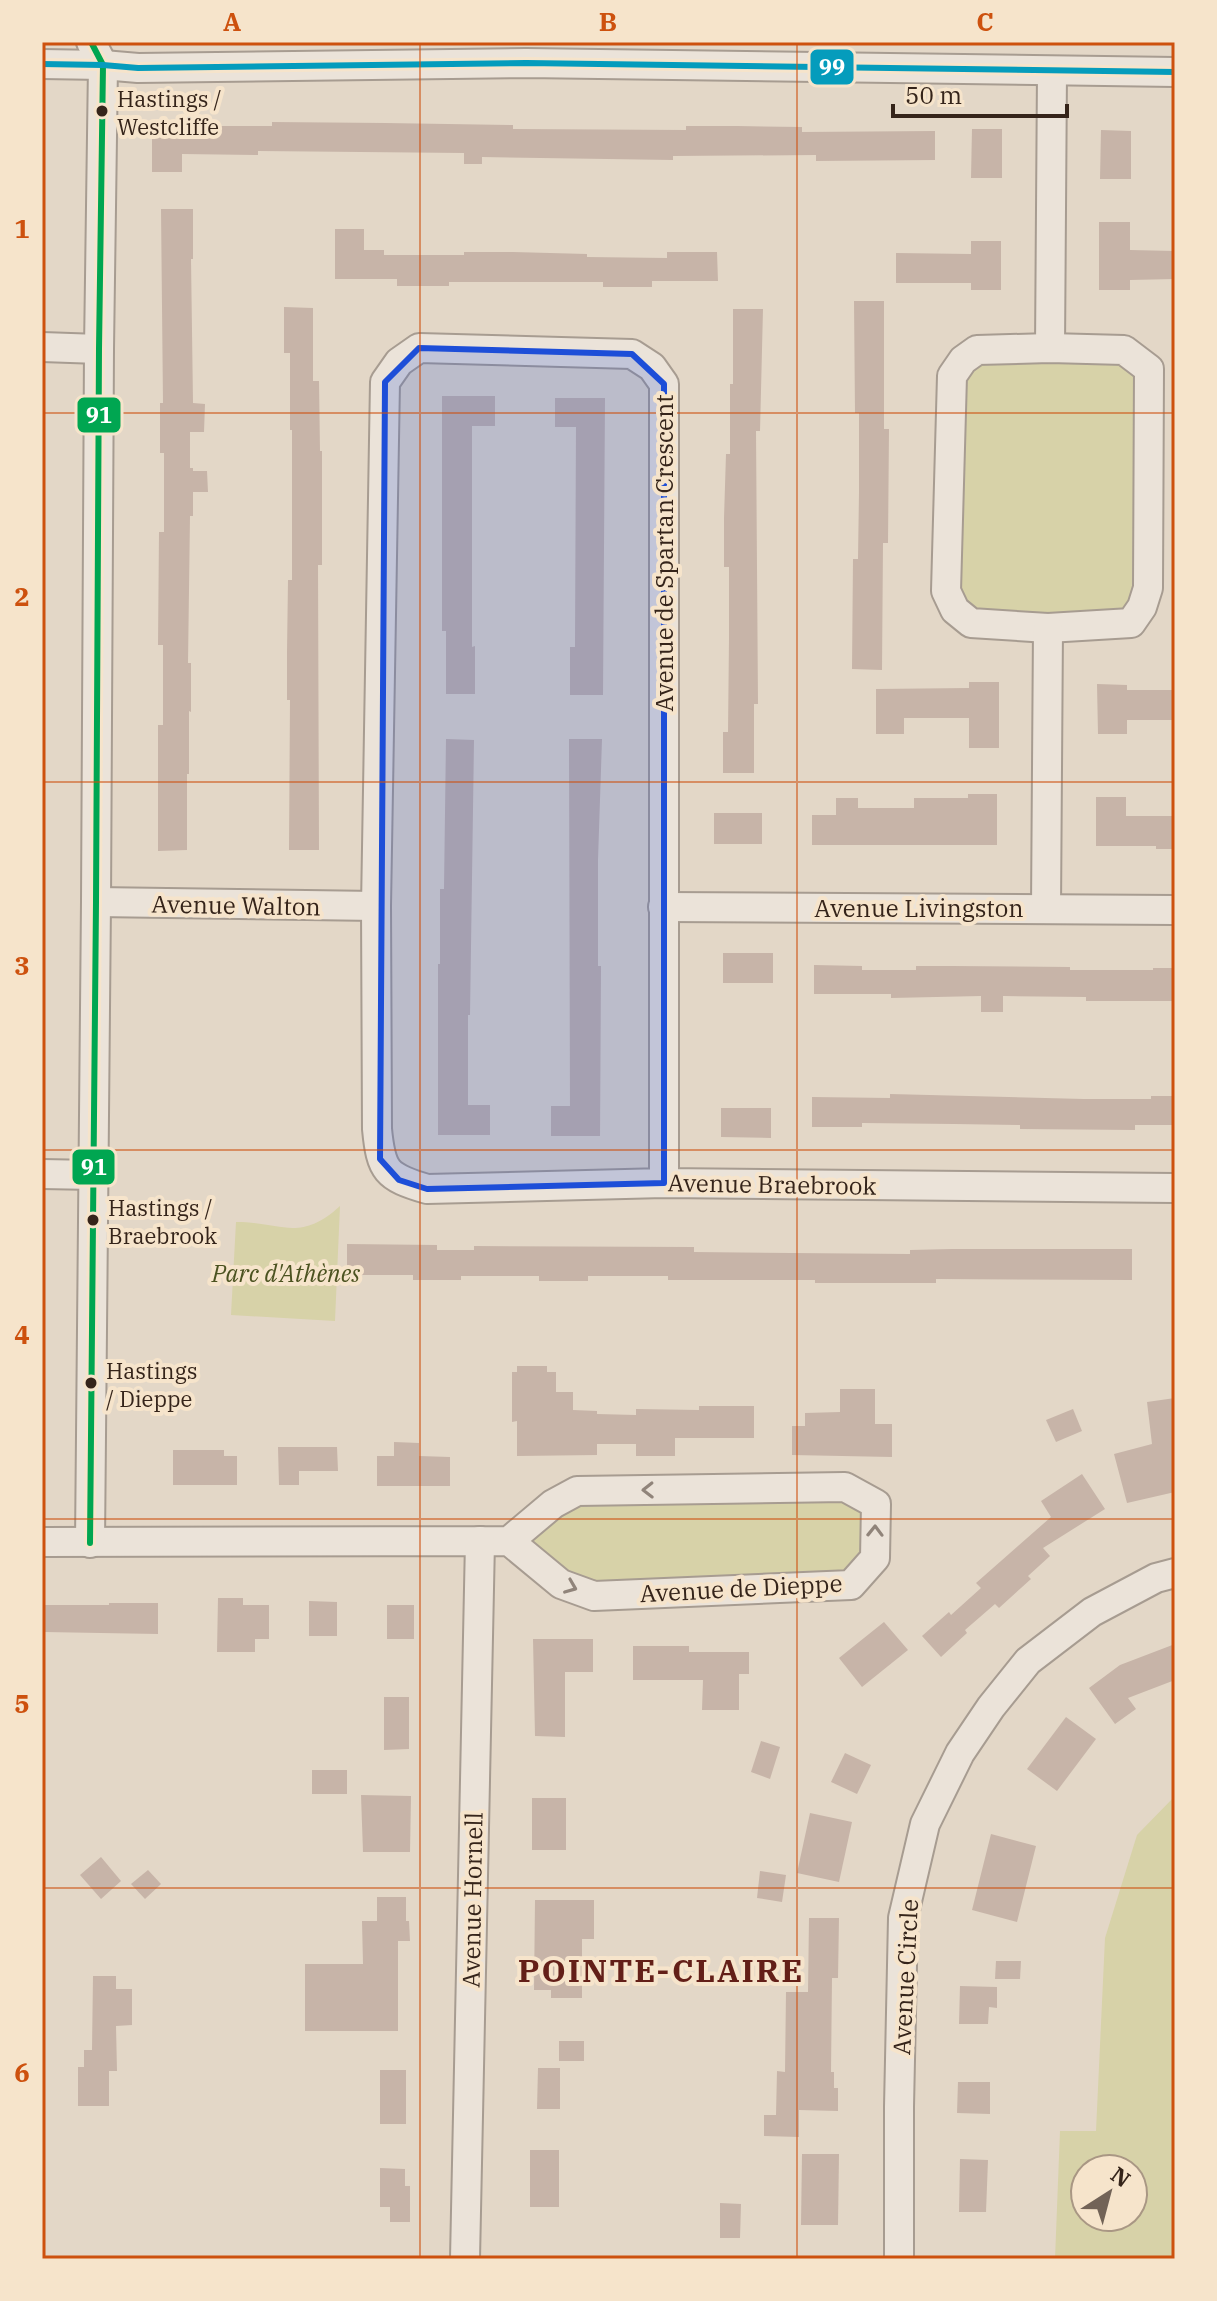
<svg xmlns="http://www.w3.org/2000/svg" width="1217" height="2301" viewBox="0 0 1217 2301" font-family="'IBM Plex Serif',serif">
  <rect width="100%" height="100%" fill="#e3d7c7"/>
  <g fill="#d7d2a8" fill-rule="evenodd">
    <path d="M1050,348L1149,369L1148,588L1131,623L955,610L963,360Z"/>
    <path d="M340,1206L335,1321L231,1315L236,1222C281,1222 300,1243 340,1206Z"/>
    <path d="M845,1487L876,1504L851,1585L594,1596L509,1541L553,1504Z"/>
    <path d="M1175,1796V2259H1055L1060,2131H1096L1105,1938L1137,1835ZM1133,2169V2217H1085V2169Z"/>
  </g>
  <g fill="#c7b4a8">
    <path d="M152,122H182V126H272V122L385,123L513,125V129L686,130V126H737L802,127V132L935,131V160L816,161V155L673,156V160L482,157V164H464V153L258,151V155L182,154V172H152Z"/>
    <path d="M972,129H1002V178H971Z"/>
    <path d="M1101,130L1131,131V179H1100Z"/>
    <path d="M161,209H193V259H191L193,403L205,404L204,432H190V468H193V471H207L208,492H193V516H190L188,663H191V712L189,711V774H187V850L158,851V725H163V645H158L159,532H164V453H160V403H163Z"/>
    <path d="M1099,222H1130V250L1175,251V279L1130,280V290H1099Z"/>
    <path d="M335,229H364V250H384V255H464V252H513L587,254V257L667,258V252H717L718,281H652V287H603V282H449V286H397V279H335Z"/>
    <path d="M971,241H1001V290H971V283H896V253L971,254Z"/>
    <path d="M854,301H884V429H889L888,543H883L882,670L852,669L853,559H858L859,493V413H855Z"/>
    <path d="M284,307L313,308V381H319L320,451H322V565H318L319,850H289L290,700H287V652L288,580H292V430H290V353H284Z"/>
    <path d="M733,309H763L760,431H756L758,704H754V773H723V732H728L729,639V567H724V518L726,454H730V384H733Z"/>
    <path d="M442,396H495V426H472V647L475,646V694H446V631H442Z"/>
    <path d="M555,398H605L603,695H570V647H575L576,427H555Z"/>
    <path d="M969,682H999V748H969V718H904V734H876V689L969,688Z"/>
    <path d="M1097,684L1127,685V690H1175V720H1127V734H1098Z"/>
    <path d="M446,739L474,740L470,1015H468V1105H490V1135H438V964H440V889H444Z"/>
    <path d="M569,739H602L598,860V966H601L600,1136H551V1106H570Z"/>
    <path d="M968,794H997V845H812V815H836V798H858V808H914V798H968Z"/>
    <path d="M1096,797H1126V816H1175V849H1156V846H1096Z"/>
    <rect x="714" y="813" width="48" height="31"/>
    <rect x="723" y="953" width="50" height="30"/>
    <path d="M814,965L862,966V970H916V966H951L1070,967V970H1153V968H1175V1001H1086V997L1003,996V1012H981V996L891,998V994H814Z"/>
    <path d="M890,1094L1084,1099H1151V1096H1175V1125H1135V1130L1020,1129V1125L954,1124L862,1123V1127H812V1097L890,1098Z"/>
    <path d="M721,1108H771V1138L721,1137Z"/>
    <path d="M347,1244L437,1245V1250H474V1246L694,1247V1252L910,1254V1250L952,1249H1132V1280L936,1279V1283H815V1280H668V1276H588V1281H539V1276H461V1280H413V1275H347Z"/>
    <path d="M517,1366H547V1372H556V1392H573V1410L597,1411V1414L636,1415V1409L699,1410V1406H754V1438H675V1456H636V1444H597V1455L517,1456V1421L512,1422V1372H517Z"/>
    <path d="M840,1389H875V1424H892V1457L792,1455V1426H805V1413L840,1412Z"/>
    <path d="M1175,1398V1492L1127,1503L1114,1454L1152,1444L1147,1402Z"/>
    <path d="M1073,1409L1082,1431L1056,1442L1046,1420Z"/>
    <path d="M394,1442L419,1443V1456L450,1457V1486H377V1456H394Z"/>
    <path d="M278,1447H337L338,1471H299V1485H279Z"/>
    <path d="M173,1450H224V1456H237V1485H173Z"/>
    <path d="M1082,1474L1105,1509L1043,1548L1050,1556L1028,1576L1031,1579L999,1608L995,1604L965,1630L967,1633L941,1657L922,1636L949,1612L951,1615L981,1588L976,1583L1051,1517L1041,1501Z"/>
    <path d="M218,1598H243V1605H269V1639H255V1652H217Z"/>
    <path d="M309,1601L337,1602V1636H309Z"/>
    <path d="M109,1603H158V1634L44,1632V1605H109Z"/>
    <rect x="387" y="1605" width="27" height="34"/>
    <path d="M884,1622L908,1650L862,1687L839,1658Z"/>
    <path d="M533,1639H593V1672H565V1737L535,1736Z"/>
    <path d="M1175,1644V1680L1128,1698L1136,1709L1115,1724L1089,1688L1120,1665Z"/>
    <path d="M633,1646H689V1652H749V1674H739V1710H702L703,1680H633Z"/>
    <path d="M384,1697H409V1749L384,1750Z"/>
    <path d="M1066,1717L1096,1739L1057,1791L1027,1769Z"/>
    <path d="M761,1741L780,1747L770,1779L751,1772Z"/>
    <path d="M845,1753L871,1765L857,1794L831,1782Z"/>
    <rect x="312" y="1770" width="35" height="24"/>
    <path d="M361,1795L411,1796L410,1852H363Z"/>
    <rect x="532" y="1798" width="34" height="52"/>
    <path d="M810,1813L852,1822L839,1882L797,1873Z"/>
    <path d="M991,1834L1036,1846L1017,1922L972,1910Z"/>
    <path d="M101,1857L121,1881L101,1899L80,1875Z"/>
    <path d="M148,1870L161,1884L145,1899L131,1884Z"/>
    <path d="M760,1871L786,1875L782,1902L757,1898Z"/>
    <path d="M377,1897H406V1921H409L410,1941H398V2031H305V1964H363L362,1921H377Z"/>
    <path d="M535,1900H594V1939H582V1998H551V1990H534Z"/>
    <path d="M809,1918H839L838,1978H832L831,2072H834V2088H838V2111L799,2110V2137L764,2136V2115H776L777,2071L785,2072L786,1992H808Z"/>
    <path d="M996,1961H1021L1020,1979H995Z"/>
    <path d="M93,1976H116V1989H132V2025L116,2026L117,2071H109V2106H78V2067H84V2050H92Z"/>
    <path d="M960,1986L997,1987V2008L989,2007L988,2024H959Z"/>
    <rect x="559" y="2041" width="25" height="20"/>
    <path d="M538,2068H560V2109H537Z"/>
    <rect x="380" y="2070" width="26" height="54"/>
    <path d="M958,2082H990V2114L957,2113Z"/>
    <rect x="530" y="2150" width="29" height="57"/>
    <path d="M802,2154H839L838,2225H801Z"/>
    <path d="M960,2159L988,2160L986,2212H959Z"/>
    <path d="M380,2168L405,2169V2186H410V2222H390V2207H380Z"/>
    <path d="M720,2203L741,2204L740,2238H720Z"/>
  </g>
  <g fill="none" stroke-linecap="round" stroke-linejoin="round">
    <g stroke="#a79c91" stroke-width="32">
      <g id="street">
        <path d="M42,64L103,65L138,68L526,63L1175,72"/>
        <path d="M42,347L99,349"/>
        <path d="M1050,348L1124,350L1149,369L1148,588L1142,607L1131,623L1048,628L971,623L955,610L946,591L952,376L963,360L977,350Z"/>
        <path d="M1050,348L1052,72"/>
        <path d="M96,902L376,906"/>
        <path d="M663,907L1175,910"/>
        <path d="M1046,908L1048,628"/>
        <path d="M42,1174L94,1175"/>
        <path d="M664,1183V384L652,367L632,354L419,348L399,362L385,382L376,906L377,1129C381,1171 386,1177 427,1189L664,1183L1175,1188"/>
        <path d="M42,1542L509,1541L561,1584L594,1596L851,1585L875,1558L876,1504L845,1487L577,1491L553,1504L509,1541"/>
        <path d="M90,1543L96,902L99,349L103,65L91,42"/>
        <path d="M465,2259L480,1541"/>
        <path d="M899,2259V2107L903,1918L925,1824L960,1753L991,1707L1028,1661L1092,1612L1156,1578L1175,1573"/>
      </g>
    </g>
    <use href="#street" stroke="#ebe3d9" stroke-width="28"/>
    <g stroke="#f6e4cb" stroke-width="12">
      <path id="bus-1" d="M90,1543L96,902L99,349L103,65L91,42"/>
    </g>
    <g stroke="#f6e4cb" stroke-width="12">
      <path id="bus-2" d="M42,64L103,65L138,68L526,63L1175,72"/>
    </g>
    <use href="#bus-1" stroke="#00a651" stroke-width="6"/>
    <use href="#bus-2" stroke="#059cbc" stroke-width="6"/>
  </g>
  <defs><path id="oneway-chevron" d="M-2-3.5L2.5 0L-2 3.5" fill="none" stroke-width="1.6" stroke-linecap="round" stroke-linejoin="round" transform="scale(2)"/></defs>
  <g stroke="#90847a">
    <use href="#oneway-chevron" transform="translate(648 1490) rotate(179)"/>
    <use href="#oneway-chevron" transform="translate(875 1531) rotate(-89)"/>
    <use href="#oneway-chevron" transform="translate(571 1587) rotate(22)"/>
  </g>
  <path fill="#1d4ed8" fill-opacity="0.2" stroke="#1d4ed8" stroke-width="6" stroke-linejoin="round" d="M419,348L632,354L664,384V1183L427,1189L399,1180L380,1159L385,382Z"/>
  <path fill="none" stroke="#cd510e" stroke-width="2" stroke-opacity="0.55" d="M420,42V2259M797,42V2259M42,413H1175M42,782H1175M42,1150H1175M42,1519H1175M42,1888H1175"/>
  <g fill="#35241a" stroke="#f6e4cb" stroke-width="3">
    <circle cx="102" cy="111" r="7"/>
    <circle cx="93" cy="1220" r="7"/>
    <circle cx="91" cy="1383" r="7"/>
  </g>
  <g text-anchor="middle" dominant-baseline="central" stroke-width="8" stroke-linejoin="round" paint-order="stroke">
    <g font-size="22" fill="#35241a" stroke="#f6e4cb" text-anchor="start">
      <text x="117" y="98">Hastings /<tspan x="117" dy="28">Westcliffe</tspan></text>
      <text x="108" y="1207">Hastings /<tspan x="108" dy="28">Braebrook</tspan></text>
      <text x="106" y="1370">Hastings<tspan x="106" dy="28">/ Dieppe</tspan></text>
    </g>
    <g font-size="24" fill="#35241a" stroke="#f6e4cb">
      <text transform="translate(664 553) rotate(-90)">Avenue de Spartan Crescent</text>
      <text transform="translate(236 905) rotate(1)">Avenue Walton</text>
      <text x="919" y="908">Avenue Livingston</text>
      <text transform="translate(772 1184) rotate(1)">Avenue Braebrook</text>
      <text transform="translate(741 1588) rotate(-3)">Avenue de Dieppe</text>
      <text transform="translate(472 1900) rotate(-89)">Avenue Hornell</text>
      <text transform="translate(905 1977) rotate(-87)">Avenue Circle</text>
    </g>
    <g font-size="24" font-style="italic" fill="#4b5220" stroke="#f6e4cb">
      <text x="286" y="1273">Parc d'Athènes</text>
    </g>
    <g font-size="32" font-weight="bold" letter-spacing="2" fill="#631f18" stroke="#f6e4cb">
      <text x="661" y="1970">POINTE-CLAIRE</text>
    </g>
  </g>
  <g stroke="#f6e4cb" stroke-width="3">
    <rect x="809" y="48" width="46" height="38" rx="8" fill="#059cbc"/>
    <rect x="76" y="396" width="46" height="38" rx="8" fill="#00a651"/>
    <rect x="71" y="1148" width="45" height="38" rx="8" fill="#00a651"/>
  </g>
  <g font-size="22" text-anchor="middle" font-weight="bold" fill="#fff">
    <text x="832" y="75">99</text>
    <text x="99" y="423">91</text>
    <text x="94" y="1175">91</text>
  </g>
  <rect width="1217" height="2301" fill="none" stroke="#f6e4cb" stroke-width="88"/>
  <g transform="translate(1109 2193) rotate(36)"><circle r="38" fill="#f6e4cb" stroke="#a99784" stroke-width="2"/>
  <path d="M0-6L14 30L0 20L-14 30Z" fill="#726357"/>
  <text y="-12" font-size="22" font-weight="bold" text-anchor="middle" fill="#35241a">N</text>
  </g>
  <path d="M893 104v12h174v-12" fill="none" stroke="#35241a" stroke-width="4"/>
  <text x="905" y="104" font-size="24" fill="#35241a" stroke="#f6e4cb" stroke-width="6" paint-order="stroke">50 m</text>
  <rect x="44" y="44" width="1129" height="2213" fill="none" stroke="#cd510e" stroke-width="3"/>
  <g font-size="26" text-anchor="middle" font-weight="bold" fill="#cd510e">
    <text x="232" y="31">A</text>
    <text x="608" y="31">B</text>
    <text x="985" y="31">C</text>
    <text x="22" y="238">1</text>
    <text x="22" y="606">2</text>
    <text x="22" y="975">3</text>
    <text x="22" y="1344">4</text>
    <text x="22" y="1713">5</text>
    <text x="22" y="2082">6</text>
  </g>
</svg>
